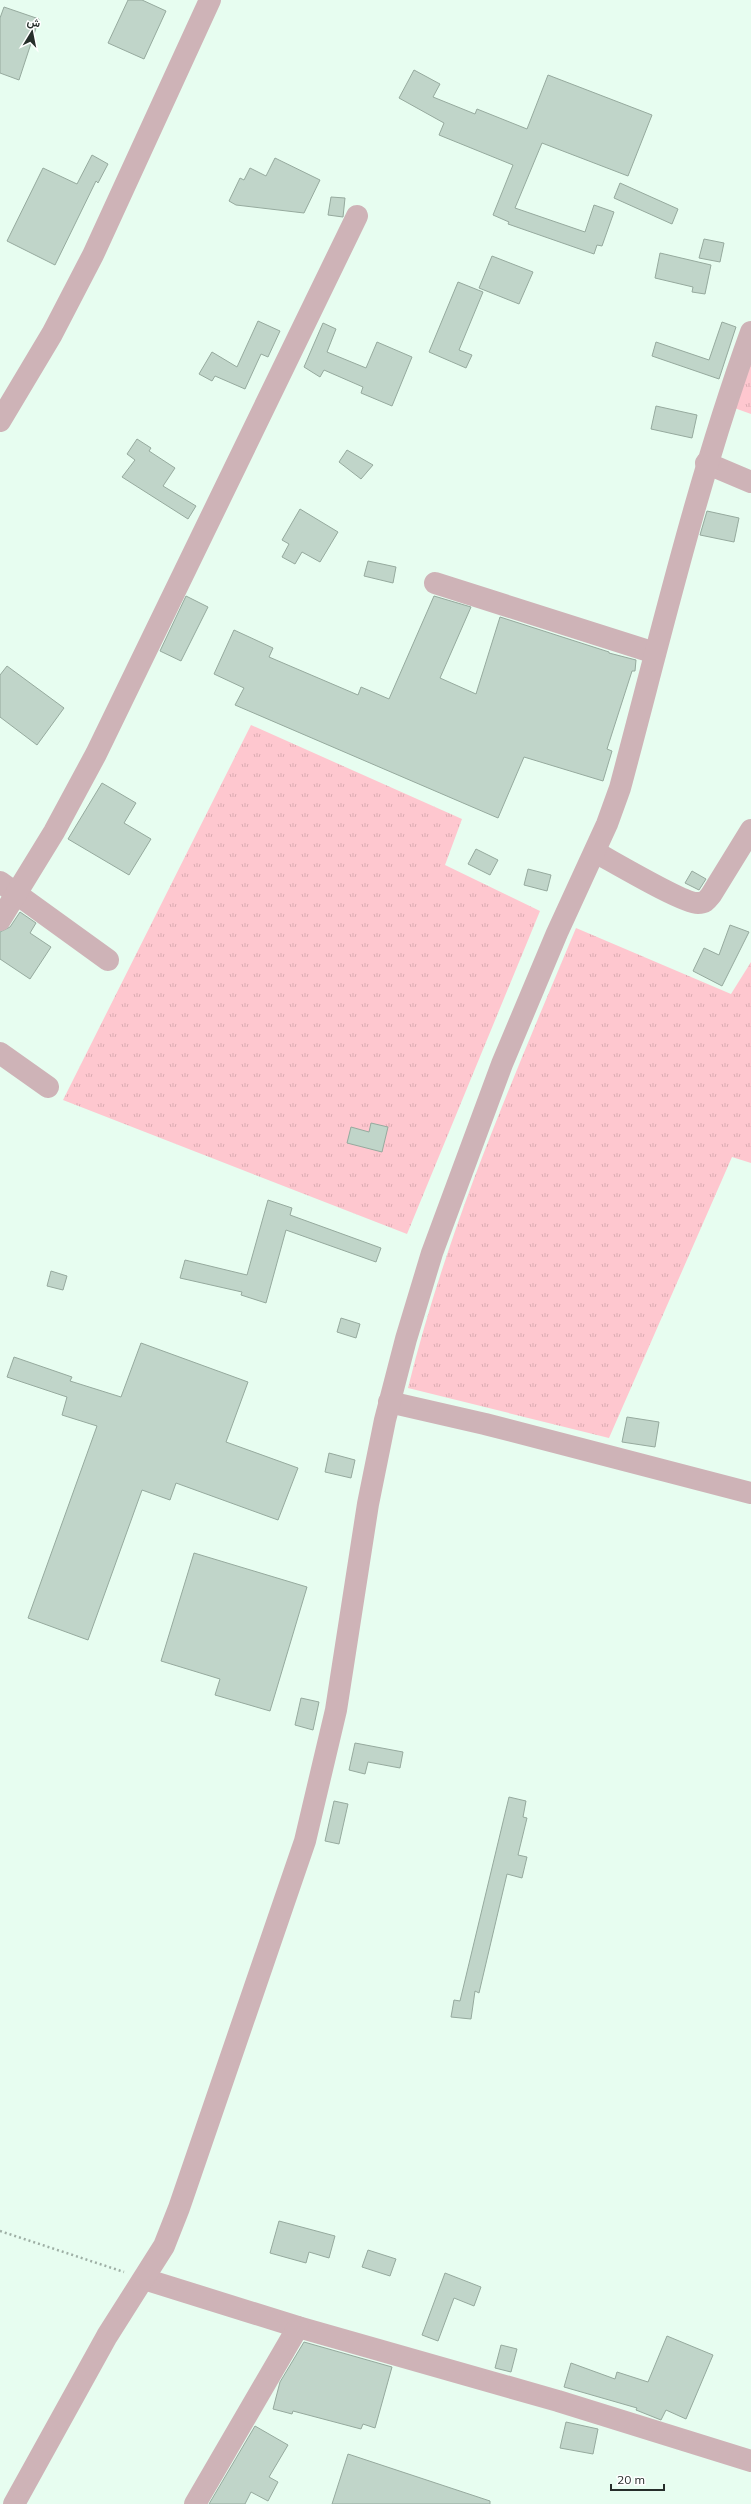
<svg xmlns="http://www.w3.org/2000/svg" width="751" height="2504" viewBox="0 0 751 2504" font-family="Mulish,Vazirmatn,sans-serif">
  <defs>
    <pattern id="grass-tufts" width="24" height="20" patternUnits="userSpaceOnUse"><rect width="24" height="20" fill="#fec7cf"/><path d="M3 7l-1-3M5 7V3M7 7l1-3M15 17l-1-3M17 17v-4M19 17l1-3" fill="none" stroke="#daabb2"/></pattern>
  </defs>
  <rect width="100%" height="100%" fill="#e7fdf0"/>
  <g fill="url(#grass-tufts)">
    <path d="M751,334V414L726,405Z"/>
    <path d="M251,725L462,819L445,865L540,911L407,1234L63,1100Z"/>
    <path d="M576,928L731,994L751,962V1163L732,1157L609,1438L408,1388C447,1229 513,1079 576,928Z"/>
  </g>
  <g fill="#c0d5c9" stroke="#96aa9e">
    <path d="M128,0H142L166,11L144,59L108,43Z"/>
    <path d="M4,7L39,19L19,80L0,73V18Z"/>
    <path d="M414,70L440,84L433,97L475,114L477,109L527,129L548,75L652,115L628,176L542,143L515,208L585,232L594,205L614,212L602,246L597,245L594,254L508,224L509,222L493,215L513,165L439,135L444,123L399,98Z"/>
    <path d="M92,155L108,164L98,183L96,181L55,265L7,241L43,168L77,184Z"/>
    <path d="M275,158L320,180L304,213L236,205L229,201L240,178L244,180L250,168L266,176Z"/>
    <path d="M620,183L678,209L672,224L614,198Z"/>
    <path d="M331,197L345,198L343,217L328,215Z"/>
    <path d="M704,239L724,243L720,262L699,258Z"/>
    <path d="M660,253L711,265L705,294L692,292L693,287L655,278Z"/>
    <path d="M492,256L533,272L519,304L479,288Z"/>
    <path d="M458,282L483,292L459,350L472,355L466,368L429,352Z"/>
    <path d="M258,321L280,331L268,357L261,354L245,389L215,376L212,381L199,374L212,352L237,367Z"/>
    <path d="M722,322L736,327L719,379L652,356L656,342L709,360Z"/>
    <path d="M323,323L336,329L327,352L366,368L377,342L412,357L392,406L361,393L363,387L324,370L320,377L304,367Z"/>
    <path d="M656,406L697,415L692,438L651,429Z"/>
    <path d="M137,439L151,448L149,451L175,468L163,486L196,506L188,519L122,477L135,460L127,454Z"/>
    <path d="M347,450L373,465L361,479L339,462Z"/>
    <path d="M300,509L338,532L320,562L302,552L295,564L282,557L289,544L282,540Z"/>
    <path d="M707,511L739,518L734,542L700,535Z"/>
    <path d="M368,561L396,567L393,583L364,576Z"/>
    <path d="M186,596L208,607L181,661L160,651Z"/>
    <path d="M434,596L471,607L440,678L476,694L500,617L609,652V653L636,660L635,671H632L607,749L612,751L603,781L524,757L498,818L235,705L244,688L214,674L234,630L273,648L269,657L358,695L361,687L389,699Z"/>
    <path d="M7,666L64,708L37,745L0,717V675Z"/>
    <path d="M102,783L136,803L124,823L151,839L129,875L68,839Z"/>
    <path d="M476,849L498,860L490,875L468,864Z"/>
    <path d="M528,869L551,875L547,891L524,885Z"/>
    <path d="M692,871L706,879L699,890L685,883Z"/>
    <path d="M20,912L36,923L30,933L51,947L30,979L0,959V932L10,927Z"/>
    <path d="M730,925L749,932L722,986L693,971L704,948L719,955Z"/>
    <path d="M371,1123L388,1127L382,1152L347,1143L351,1127L369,1132Z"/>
    <path d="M268,1200L292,1208L290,1215L381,1248L376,1262L286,1230L266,1303L241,1295L242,1292L180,1278L185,1260L247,1275Z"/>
    <path d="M51,1271L67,1276L63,1290L47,1286Z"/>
    <path d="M341,1318L360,1324L356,1338L337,1332Z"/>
    <path d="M141,1343L248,1382L226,1442L298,1468L278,1520L176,1483L170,1500L142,1490L88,1640L28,1618L97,1426L62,1415L67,1397L7,1377L14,1357L72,1377L70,1381L121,1397Z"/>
    <path d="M627,1417L659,1422L655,1447L622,1442Z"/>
    <path d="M329,1453L355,1460L351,1478L325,1472Z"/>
    <path d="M194,1553L307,1587L270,1711L215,1695L220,1679L161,1661Z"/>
    <path d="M301,1698L319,1702L313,1730L295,1725Z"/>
    <path d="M355,1743L403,1752L400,1768L368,1762L365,1774L349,1770Z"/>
    <path d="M509,1797L526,1801L523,1817L527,1818L518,1855L527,1857L522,1878L507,1874L479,1993L475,1991L471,2019L451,2017L454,2000L460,2001Z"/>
    <path d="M334,1801L348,1804L339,1844L325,1841Z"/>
    <path d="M279,2221L335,2236L329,2258L309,2252L306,2263L270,2253Z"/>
    <path d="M368,2250L396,2259L390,2276L362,2267Z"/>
    <path d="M445,2273L481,2287L474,2306L454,2298L438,2341L422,2335Z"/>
    <path d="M667,2336L713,2355L686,2419L666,2410L661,2420L636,2410L637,2408L564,2387L571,2363L615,2379L617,2372L648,2382Z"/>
    <path d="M304,2342L392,2367L375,2428L363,2424L361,2429L293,2411L292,2414L273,2409L280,2382Z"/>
    <path d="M501,2345L517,2349L511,2372L495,2368Z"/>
    <path d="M566,2422L598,2429L593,2454L560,2448Z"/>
    <path d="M255,2426L288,2445L269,2477L278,2482L268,2501L251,2492L245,2504H209Z"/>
    <path d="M348,2454L490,2501V2504H332Z"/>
  </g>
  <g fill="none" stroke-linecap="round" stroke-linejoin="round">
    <path stroke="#9eafa5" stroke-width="2.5" stroke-dasharray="2 3" stroke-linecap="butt" d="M0,2231L124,2272"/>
    <g stroke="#ceb3b7" stroke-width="22">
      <path d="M0,421L52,334L93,255L210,0"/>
      <path d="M706,463L751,482"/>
      <path d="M435,583L655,653"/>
      <path d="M595,852C612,861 684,904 698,903C705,903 707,900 711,895L751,830"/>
      <path d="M0,882L108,960"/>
      <path d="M0,920L54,832L96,754L357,216"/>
      <path d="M0,1053L48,1087"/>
      <path d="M389,1402L485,1424L751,1493"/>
      <path d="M144,2279L298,2327L558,2401L751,2461"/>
      <path d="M14,2504L107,2336L164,2246L179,2208L305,1841L336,1710L368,1504L385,1420L406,1339L432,1253L502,1064L557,933L607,824L620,788C661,635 697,481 751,332"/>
      <path d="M195,2504L298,2327"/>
    </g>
  </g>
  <g transform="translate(32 32) rotate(10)" stroke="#ffffff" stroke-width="3" paint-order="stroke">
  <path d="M0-3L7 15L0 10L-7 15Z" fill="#262e2a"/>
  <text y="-6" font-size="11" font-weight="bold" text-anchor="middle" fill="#262e2a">ش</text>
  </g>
  <path d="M611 2484v6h53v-6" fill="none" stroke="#262e2a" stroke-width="2"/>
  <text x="617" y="2484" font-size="12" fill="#262e2a" stroke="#ffffff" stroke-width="3" paint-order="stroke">20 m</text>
</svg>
